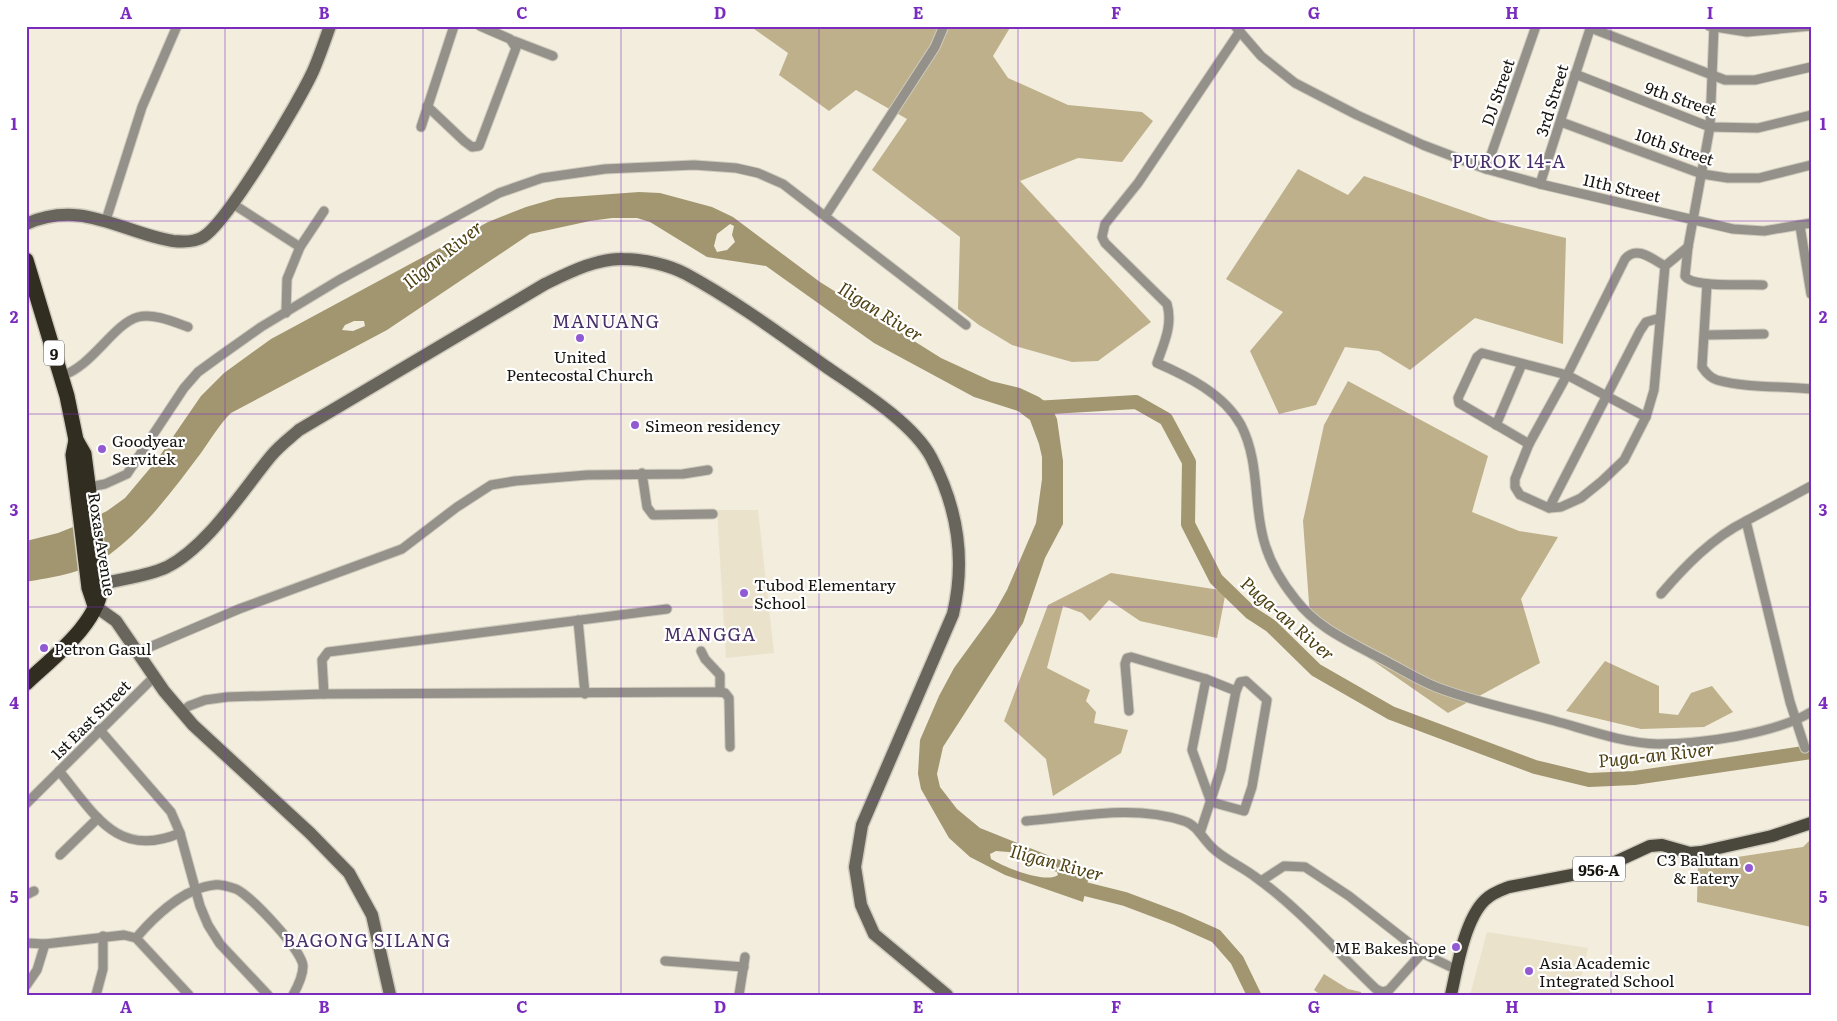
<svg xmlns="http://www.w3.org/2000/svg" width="1837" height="1021" viewBox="0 0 1837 1021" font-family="Literata,serif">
  <rect width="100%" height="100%" fill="#f2eddd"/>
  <g fill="#eae2cb">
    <path d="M717,510H758L774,653L726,658Z"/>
    <path d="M1487,932L1588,948L1577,995H1470Z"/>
  </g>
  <g fill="#bdb08b">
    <path d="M750,26H1011L993,56L1008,78L1068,105L1142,112L1153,121L1122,162L1078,158L1020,181L1151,322L1098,361L1072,362L1012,345L979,325L958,309L960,237L872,170L907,119L856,90L829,111L779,75L788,53Z"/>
    <path d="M1298,169L1348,195L1364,176L1490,220L1566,238L1563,344L1475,318L1410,370L1379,351L1345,347L1316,405L1279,414L1250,351L1283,312L1226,279Z"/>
    <path d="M1348,381L1488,456L1472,512L1519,531L1558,537L1521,599L1540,663L1448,713L1310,617L1303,521L1324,425Z"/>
    <path d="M1111,573L1226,591L1217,638L1140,621L1109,600L1090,621L1082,613L1063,606L1047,668L1090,690L1086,701L1096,712L1094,723L1128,730L1121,753L1053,796L1046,759L1004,721L1048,605Z"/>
    <path d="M1605,661L1659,686V713L1678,715L1691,693L1712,686L1733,712L1704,727L1641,729L1566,711Z"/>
    <path d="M1811,839V927L1697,902L1698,863L1803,847Z"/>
    <path d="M1324,974L1348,989L1361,992V995H1321L1314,990Z"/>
  </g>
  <path fill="#a29671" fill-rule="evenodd" d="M639,192L660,193L712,207L733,217L820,282L941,358L991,381L1020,388L1039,397L1051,406L1057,419L1063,461V524L1045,558L1023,623L943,747L937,774L940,787L957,809L980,828L1090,872L1083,902L1005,875L970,857L949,838L921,789L918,774L920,740L939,696L954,668L994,613L1007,590L1036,523L1042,479V457L1039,444L1030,420L1018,411L974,397L874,343L766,266L707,257L650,222L637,218H612L590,221L530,234L387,330L231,413C219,425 211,439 201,453C173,490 142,533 103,559C80,574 52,577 26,582V541L58,533L78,525L107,511L125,498L157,460L201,396L224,373L271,339L488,222L526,207L557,198ZM730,224L734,226L732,235L735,242L727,250L717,252L714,246L717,234ZM354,321H364L365,326L353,331L342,330L345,325ZM996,851L1023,853L1040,866L1057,872L1058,875C1045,884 1004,867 991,859L990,854Z"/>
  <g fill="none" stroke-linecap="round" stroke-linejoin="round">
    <g stroke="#a29671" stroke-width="14">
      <path d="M1034,408L1136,402L1166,419L1189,462L1188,524L1216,579L1251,613L1271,626L1316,670L1391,713L1535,767L1589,780L1634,778L1811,752"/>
      <path d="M1069,885L1125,899L1178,919L1216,936L1237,960L1254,995"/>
    </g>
    <g stroke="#cfcabc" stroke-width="11">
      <g id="street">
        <path d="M1235,26L1261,56L1295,83L1357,115L1423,145L1486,169L1540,184L1733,229L1764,231L1811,223"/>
        <path d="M1709,26L1747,32L1811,26"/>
        <path d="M1714,26L1710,127L1688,247L1685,276C1692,288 1747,284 1763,285"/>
        <path d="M1591,28L1725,80H1755L1811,67"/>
        <path d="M1240,31L1138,183L1105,224L1102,237L1105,243L1167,304C1173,325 1164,343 1157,363C1187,376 1224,394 1241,425C1260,462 1253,503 1264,541C1270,563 1282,583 1296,600C1316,626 1344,639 1372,654C1393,664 1414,678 1436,687C1475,702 1515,710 1555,721C1588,730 1623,743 1658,744C1700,744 1775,734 1811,712"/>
        <path d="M514,41L553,56"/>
        <path d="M1575,74L1710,127L1758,128L1811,115"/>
        <path d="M427,106L464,141L472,147L479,146L516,48L510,39L480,26"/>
        <path d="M1561,122L1702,174L1728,178H1759L1811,165"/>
        <path d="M421,127L454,26"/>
        <path d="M1486,169L1536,26"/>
        <path d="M1540,184L1591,26"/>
        <path d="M233,204L300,247"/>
        <path d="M826,215L935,47L944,26"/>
        <path d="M106,220L142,107L177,26"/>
        <path d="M1800,226L1811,294"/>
        <path d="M1665,266C1652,259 1637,245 1625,259L1567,375L1529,444L1515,479V487L1520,495L1549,508L1561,507L1581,498L1602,481L1624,460L1646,417L1654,390L1665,266L1688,247"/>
        <path d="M1707,284L1702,367C1706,373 1710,378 1717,380C1746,388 1781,386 1811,389"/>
        <path d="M286,313L287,279L300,247L324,211"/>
        <path d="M1705,335L1764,334"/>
        <path d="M61,376C92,367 113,324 138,317C154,313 174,322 188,327"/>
        <path d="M1496,425L1522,364"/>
        <path d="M1529,444L1459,403L1458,398L1477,357L1482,353L1567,375L1646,417"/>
        <path d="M642,473L647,507L653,515L713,514"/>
        <path d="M89,487L105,484L127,474L184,388L198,372L220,356L261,327L339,280L499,193L542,178L605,169L694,165L736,168L758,173L783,184L966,325"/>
        <path d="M1549,508L1640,331L1646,322L1660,318"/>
        <path d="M1661,594C1685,566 1712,538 1746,521"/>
        <path d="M578,620L585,694"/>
        <path d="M701,651L705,659L720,675V692"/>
        <path d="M138,652L239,609L402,549L457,507L491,485L515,481L587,475L683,474L708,470"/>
        <path d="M1206,679L1192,750L1211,802L1244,811L1252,787L1267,700L1246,681L1240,682L1236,691"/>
        <path d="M324,694L322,660L328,652L667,609"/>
        <path d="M1129,711L1125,664L1127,658L1131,657L1206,679L1236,691L1221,769L1200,833"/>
        <path d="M181,712L189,706L205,700L227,697L324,694L720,692L725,693L729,698L730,747"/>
        <path d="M99,729L171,812L180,833L200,906L208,925L220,944L268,995"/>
        <path d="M1805,748L1790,702L1746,521L1811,486"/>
        <path d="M59,771C94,813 117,860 180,833"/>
        <path d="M26,804L154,677"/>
        <path d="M1026,821C1078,817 1133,804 1184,821C1198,825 1204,842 1216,851C1228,861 1242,867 1254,876C1299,908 1336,951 1376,989L1382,992L1389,990L1422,953"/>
        <path d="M60,855L98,818"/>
        <path d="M1261,881L1284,866L1305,867L1349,896L1422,953L1457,970"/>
        <path d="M26,895L34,891"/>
        <path d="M136,938C154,917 184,888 214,885C220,884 230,887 236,889C251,896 302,950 303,966C303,976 298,986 293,995"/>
        <path d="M26,943L45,944L124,935L136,938L189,995"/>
        <path d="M665,961L744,967"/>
        <path d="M26,986L37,970L45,944"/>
        <path d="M96,995L103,969V936"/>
        <path d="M739,995L745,957"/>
      </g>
    </g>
    <g stroke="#cfcabc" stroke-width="15">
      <g id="secondary">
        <path d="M26,224C82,199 120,232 173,241C183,242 195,242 203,237C227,223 301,99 314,69C320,55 325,40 330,26"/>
        <path d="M101,584C124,578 146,577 167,567C208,546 242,491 271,456C279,446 290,438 299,430L545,284C568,273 597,258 623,259C643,259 669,265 686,274C734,300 780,334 825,366C858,389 912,422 931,457C957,506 966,559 953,614L862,825L855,867L861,905L874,934L947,995"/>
        <path d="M95,606L116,621L164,691L193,725L310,833L349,873L372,915L390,995"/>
      </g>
    </g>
    <g stroke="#cfcabc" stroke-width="15">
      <path id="primary" d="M1451,995C1457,967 1465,919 1485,900C1492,893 1501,890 1509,887L1598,870L1650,846L1662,845L1690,853L1701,852L1772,836L1811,823"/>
    </g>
    <g stroke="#cfcabc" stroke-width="18">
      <g id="highway">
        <path d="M26,260L67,396L76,440L84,454L101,584C101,622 51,659 26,683"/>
        <path d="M76,440L73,455L89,588L95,606"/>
      </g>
    </g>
    <use href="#street" stroke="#93918a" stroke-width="9"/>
    <use href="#secondary" stroke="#68655c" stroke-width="12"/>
    <use href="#primary" stroke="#4a473c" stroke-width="12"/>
    <use href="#highway" stroke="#312d21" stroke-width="15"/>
  </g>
  <path fill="none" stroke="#7b2cbf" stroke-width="1" stroke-opacity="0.55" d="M225,26V995M423,26V995M621,26V995M819,26V995M1018,26V995M1215,26V995M1414,26V995M1611,26V995M26,221H1811M26,414H1811M26,607H1811M26,800H1811"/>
  <g fill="#915ad2" stroke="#fff" stroke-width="2">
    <circle cx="580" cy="338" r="5"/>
    <circle cx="635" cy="425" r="5"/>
    <circle cx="102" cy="449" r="5"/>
    <circle cx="744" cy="593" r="5"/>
    <circle cx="44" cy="648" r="5"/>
    <circle cx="1749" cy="868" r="5"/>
    <circle cx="1456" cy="947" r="5"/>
    <circle cx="1529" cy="971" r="5"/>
  </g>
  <g text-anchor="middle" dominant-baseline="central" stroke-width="4.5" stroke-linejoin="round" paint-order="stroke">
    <g fill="#fff" stroke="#5c5a57" stroke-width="1">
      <rect x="44" y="340.5" width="20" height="25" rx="4"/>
      <rect x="1573" y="856.5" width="52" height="25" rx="4"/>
    </g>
    <g font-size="15" font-weight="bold" fill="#16140f">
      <text x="54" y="353">9</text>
      <text x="1599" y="869">956-A</text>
    </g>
    <g font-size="16" fill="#16140f" stroke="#fff">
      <text transform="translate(1497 92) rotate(-71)">DJ Street</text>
      <text transform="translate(1681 98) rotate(19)">9th Street</text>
      <text transform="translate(1551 100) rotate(-73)">3rd Street</text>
      <text transform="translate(1675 146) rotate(19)">10th Street</text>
      <text transform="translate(1622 187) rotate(13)">11th Street</text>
      <text transform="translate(103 544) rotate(81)">Roxas Avenue</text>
      <text transform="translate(90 719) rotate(-45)">1st East Street</text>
    </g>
    <g font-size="16" fill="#16140f" stroke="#fff" text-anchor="start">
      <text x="580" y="356" text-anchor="middle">United<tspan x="580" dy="18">Pentecostal Church</tspan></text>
      <text x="645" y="425">Simeon residency</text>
      <text x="112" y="440">Goodyear<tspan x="112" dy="18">Servitek</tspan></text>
      <text x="754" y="584">Tubod Elementary<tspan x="754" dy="18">School</tspan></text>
      <text x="54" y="648">Petron Gasul</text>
      <text x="1739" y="859" text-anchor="end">C3 Balutan<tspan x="1739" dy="18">&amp; Eatery</tspan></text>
      <text x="1446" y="947" text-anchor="end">ME Bakeshope</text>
      <text x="1539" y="962">Asia Academic<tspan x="1539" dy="18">Integrated School</tspan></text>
    </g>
    <g font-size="18" letter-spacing="1" fill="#492f69" stroke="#fff">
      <text x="1509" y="160">PUROK 14-A</text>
      <text x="606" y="320">MANUANG</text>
      <text x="710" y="633">MANGGA</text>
      <text x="367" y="939">BAGONG SILANG</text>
    </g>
    <g font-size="18" font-style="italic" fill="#4e4011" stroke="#fff">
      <text transform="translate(442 254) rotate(-39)">Iligan River</text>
      <text transform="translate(881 311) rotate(32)">Iligan River</text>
      <text transform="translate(1288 618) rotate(41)">Puga-an River</text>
      <text transform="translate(1656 754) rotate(-6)">Puga-an River</text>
      <text transform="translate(1057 862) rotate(15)">Iligan River</text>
    </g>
  </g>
  <rect width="1837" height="1021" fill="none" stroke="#ffffff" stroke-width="55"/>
  <rect x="28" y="28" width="1782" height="966" fill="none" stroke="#7b2cbf" stroke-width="2"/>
  <g font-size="16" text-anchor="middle" font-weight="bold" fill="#7b2cbf">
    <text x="126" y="19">A</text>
    <text x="324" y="19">B</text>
    <text x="522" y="19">C</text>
    <text x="720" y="19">D</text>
    <text x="918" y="19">E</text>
    <text x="1116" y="19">F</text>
    <text x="1314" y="19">G</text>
    <text x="1512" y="19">H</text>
    <text x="1710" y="19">I</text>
    <text x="14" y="130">1</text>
    <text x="1823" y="130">1</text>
    <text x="14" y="323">2</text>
    <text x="1823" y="323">2</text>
    <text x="14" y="516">3</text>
    <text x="1823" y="516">3</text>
    <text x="14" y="709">4</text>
    <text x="1823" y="709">4</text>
    <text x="14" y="903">5</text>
    <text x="1823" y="903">5</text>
    <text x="126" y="1013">A</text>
    <text x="324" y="1013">B</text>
    <text x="522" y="1013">C</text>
    <text x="720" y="1013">D</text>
    <text x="918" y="1013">E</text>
    <text x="1116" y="1013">F</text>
    <text x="1314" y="1013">G</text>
    <text x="1512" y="1013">H</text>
    <text x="1710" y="1013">I</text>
  </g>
</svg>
